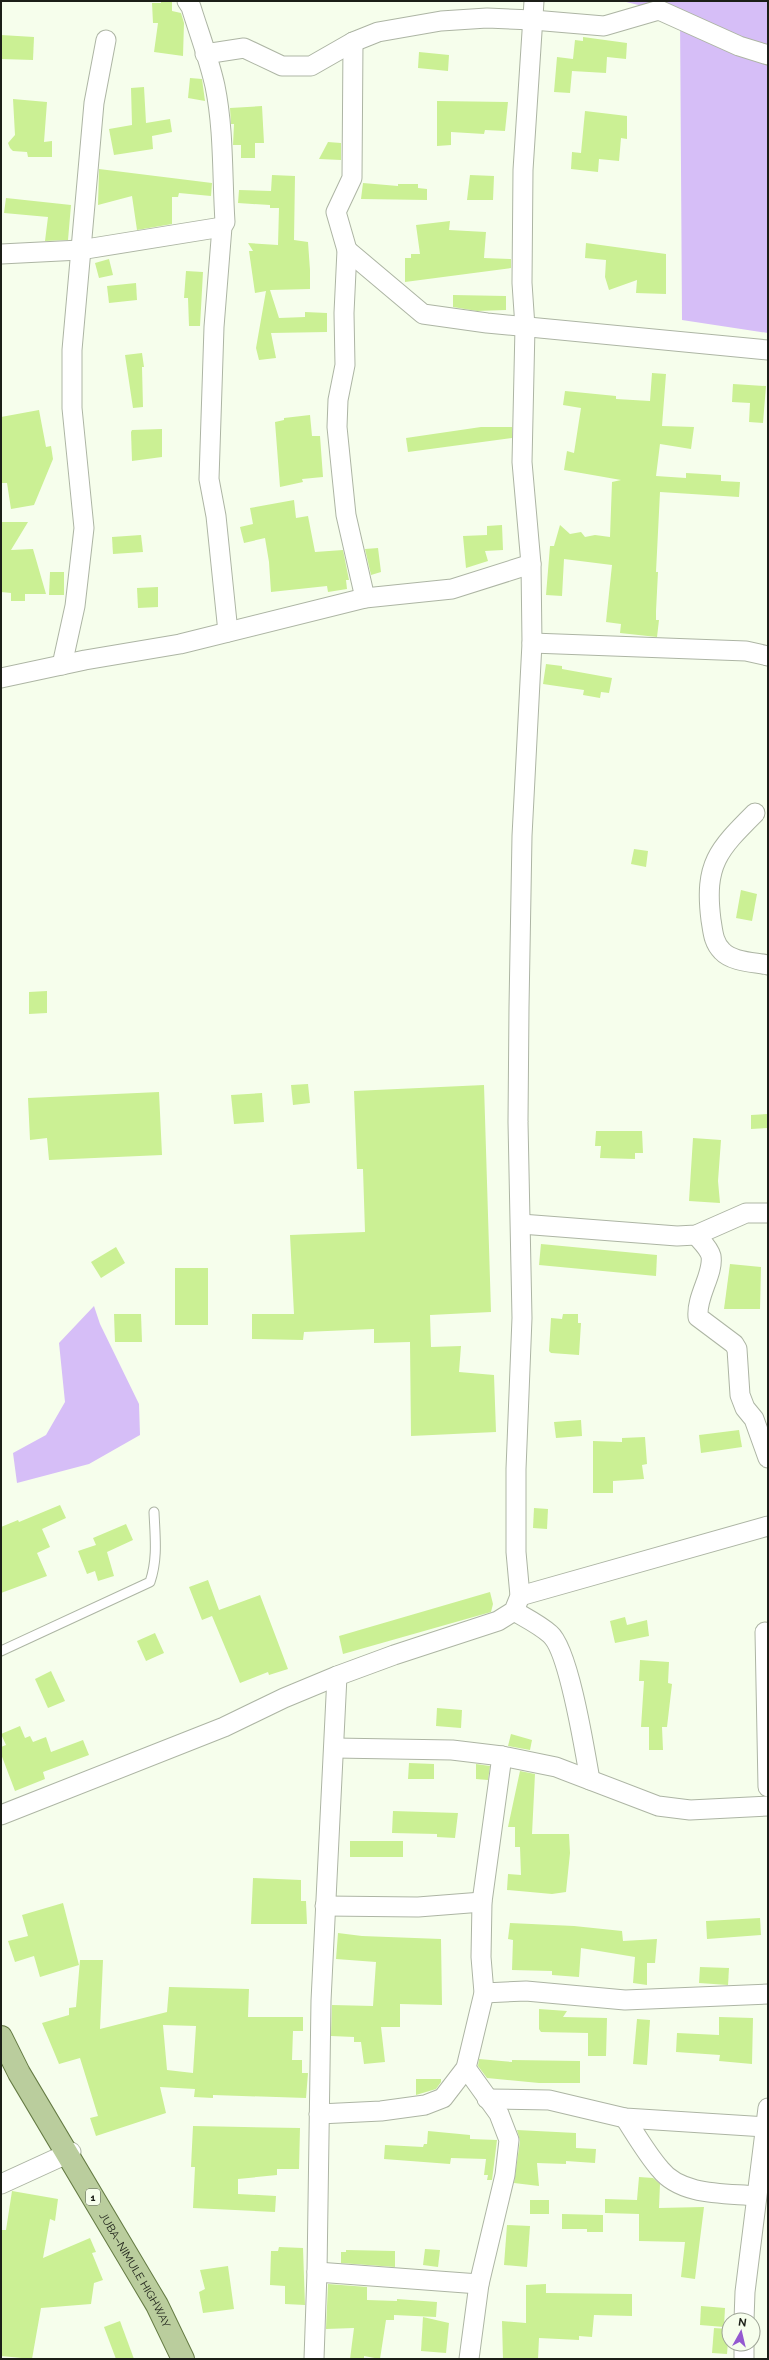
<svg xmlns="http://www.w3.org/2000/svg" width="769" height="2360" viewBox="0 0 769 2360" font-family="Raleway,sans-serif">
  <rect width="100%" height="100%" fill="#f6feec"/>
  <g fill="#d6bef7">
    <path d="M622,1H768V333L682,320L680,15Z"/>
    <path d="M94,1306L100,1324L139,1404L140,1435L89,1464L17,1483L13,1453L46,1435L65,1402L59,1343Z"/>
  </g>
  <g fill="#cbf094" fill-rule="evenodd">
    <path d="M161,1H172V11L181,13L184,23L183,56L154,52L158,23H153L152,3H161Z"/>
    <path d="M1,35L34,37L33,60L1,59Z"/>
    <path d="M583,37L627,43L626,59L607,57L606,73L572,71L570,93L554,92L557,57L573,59L575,40L583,41Z"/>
    <path d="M419,52L449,55L448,71L418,68Z"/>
    <path d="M190,78L202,79L205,101L188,98Z"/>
    <path d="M144,87L146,123L170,119L172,132L152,136L153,149L114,155L109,129L132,125L131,88Z"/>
    <path d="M13,99L47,102L44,142L52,141V157H28L27,152L13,151L10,148L8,143L15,135Z"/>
    <path d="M437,101L508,102L505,131L485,130L484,134L451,132V145L437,146Z"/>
    <path d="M262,106L264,143H255V158H241V145H233L234,124H231L230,108Z"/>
    <path d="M585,111L627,116V139L621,138L619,161L599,159L598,172L571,169L572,152L581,153Z"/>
    <path d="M328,142L341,143V160L319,159Z"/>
    <path d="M99,169L212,183L211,196L179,193L178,197H172V224L137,230L132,196L98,205Z"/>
    <path d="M272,175L295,176L294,240L308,242L310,270V289L270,290L279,318L305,317V312L327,313V332L271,333L276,358L259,360L256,348L266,291L255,293L249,251H253L248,243L278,245L279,208H270V205L238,203L239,190L271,191Z"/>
    <path d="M470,175L494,176L493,200H467Z"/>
    <path d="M363,183L398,186V184H418V188L427,189V200L361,199Z"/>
    <path d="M6,198L71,205L68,240L45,241L48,217L4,213Z"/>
    <path d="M450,221L449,230L486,232L484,258L511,259V268L405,282V258H411V254H420L416,225Z"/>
    <path d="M586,243L666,254V294L636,293L637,280L609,290L605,277L606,260L585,258Z"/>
    <path d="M109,259L113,275L99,278L95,263Z"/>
    <path d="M186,271L203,272L200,326H189L188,298H184Z"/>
    <path d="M136,283L137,300L109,303L107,286Z"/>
    <path d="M453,295L506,296V310L477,311L453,307Z"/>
    <path d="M142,353L144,367H142L143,407L133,408L125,355Z"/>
    <path d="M652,373L666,374L662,426L694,427L691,449L660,444L656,476L686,478V473L721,475V481L740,482L739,497L660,492L656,572H658L656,611V620H659L657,637L620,633L621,624L606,622L612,565L564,559L562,596L546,595L550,546H554L560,525L570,534L581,532L585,537L595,535L610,537L612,482L621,480L564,470L567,451L574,453L581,408L563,405L565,391L616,396V399L650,401Z"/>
    <path d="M733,384L766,386L763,423L749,422L750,403L732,402Z"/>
    <path d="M39,410L46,447L51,446L53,459L34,505L11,509L7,483H1V417Z"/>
    <path d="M310,415L312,436H320L323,477L302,479L303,482L280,487L275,422L284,420V418Z"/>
    <path d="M481,427H512V438L408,452L406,438Z"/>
    <path d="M162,429V457L132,461L131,432L132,430Z"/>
    <path d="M294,500L296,518L308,516L315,552L343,550L349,580H346L347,589L328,592L327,586L271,592L269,562L265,538L244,543L240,527L253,524L250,508Z"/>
    <path d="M1,522H28L11,550L33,549L46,594H25V601H11V593L1,592Z"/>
    <path d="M502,525L503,550L485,551L488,561L466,568L463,536L487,535V526Z"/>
    <path d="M141,535L143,552L113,554L112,537Z"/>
    <path d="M378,548L381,572L371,575L365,549Z"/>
    <path d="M50,572H64V595H49Z"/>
    <path d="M158,587V607L138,608L137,588Z"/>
    <path d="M546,664L562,666V669L612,678L609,693L601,692L600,698L583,695L584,690L543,684Z"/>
    <path d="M634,849L648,851L646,867L631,864Z"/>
    <path d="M741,890L757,894L752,921L736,918Z"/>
    <path d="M47,991V1013L29,1014V992Z"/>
    <path d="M308,1084L310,1103L293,1105L291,1085Z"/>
    <path d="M484,1085L491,1312L430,1315L431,1347L461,1346L459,1372L494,1375L496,1432L411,1436L410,1342L374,1343V1329L304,1332L303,1340L252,1339V1314H294L290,1235L365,1232L363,1169H357L354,1091Z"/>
    <path d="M159,1092L162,1155L49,1160L47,1138L30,1140L28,1098Z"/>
    <path d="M262,1093L264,1122L234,1124L231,1095Z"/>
    <path d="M768,1114V1128L751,1129V1115Z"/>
    <path d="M596,1131H642L643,1153H635V1159L600,1158L601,1146H595Z"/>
    <path d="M693,1138L721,1140L718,1181L720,1203L689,1201Z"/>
    <path d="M541,1244L657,1255L656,1276L539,1265Z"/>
    <path d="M116,1247L125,1263L101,1278L91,1262Z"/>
    <path d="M730,1264L761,1267L760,1309H724Z"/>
    <rect x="175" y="1268" width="33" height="57"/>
    <path d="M114,1314H141L142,1342H115Z"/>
    <path d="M563,1314H578V1323H581L579,1355L551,1353L549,1351L551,1318L562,1319Z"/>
    <path d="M581,1420L582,1436L556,1438L554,1422Z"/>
    <path d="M739,1430L742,1447L701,1453L699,1435Z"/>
    <path d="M645,1437L647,1464L642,1465L644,1479L613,1481V1493H593V1441L622,1442V1438Z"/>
    <path d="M60,1505L66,1518L42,1529L50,1547L37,1553L47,1576L1,1593V1527L18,1520L19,1522Z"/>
    <path d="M534,1508L548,1509L547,1529L533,1528Z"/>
    <path d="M126,1524L133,1540L107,1552L114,1576L98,1581L95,1571L87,1574L78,1551L96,1545L93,1538Z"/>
    <path d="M208,1580L219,1610L260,1595L288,1669L269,1675L268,1672L240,1683L212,1616L202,1620L189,1587Z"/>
    <path d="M490,1592L493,1604L491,1612L343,1654L339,1636Z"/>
    <path d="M625,1617L627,1625L647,1620L649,1636L615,1643L610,1621Z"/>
    <path d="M155,1633L164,1653L146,1661L137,1641Z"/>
    <path d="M640,1660L669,1662L668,1683L672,1684L667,1727H662L663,1750H649V1727H641L644,1681H639Z"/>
    <path d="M51,1671L65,1701L48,1708L35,1679Z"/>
    <path d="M437,1708L462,1710L461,1728L436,1726Z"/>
    <path d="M20,1726L25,1738L30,1736L33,1742L46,1737L51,1752L83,1740L89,1755L43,1772L45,1779L15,1791L1,1754V1747L6,1745L1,1734Z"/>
    <path d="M511,1734L532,1740L530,1750L508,1746Z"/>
    <path d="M409,1763L434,1764V1779H408Z"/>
    <path d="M476,1764L490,1766L488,1780L476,1779Z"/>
    <path d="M520,1771L535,1774L532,1834H569L570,1853L566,1892L552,1894L507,1890L508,1874L521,1875L520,1847H515V1827H508Z"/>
    <path d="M393,1811L458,1813L455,1838L437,1837V1834L392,1833Z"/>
    <rect x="350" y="1841" width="53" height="16"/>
    <path d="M253,1878L301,1880V1901H306L307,1924H251Z"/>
    <path d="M63,1903L79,1965L40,1977L34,1956L15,1962L8,1941L28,1936L22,1915Z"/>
    <path d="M760,1918L761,1935L707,1939L706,1921Z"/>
    <path d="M510,1923L574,1926L622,1931L623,1941L657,1939L655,1963H647V1985L633,1983L635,1957L581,1948L579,1977L552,1975V1971L512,1970L513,1940L508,1939Z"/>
    <path d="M338,1933L362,1936L441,1939L442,2005L400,2004V2027H381L385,2062L364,2064L361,2042H354V2037L331,2036L332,2005L373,2006L376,1962L336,1959Z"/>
    <path d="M80,1960H103L100,2029L167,2012L169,1987L249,1989L248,2017H303V2031H293L292,2060H302V2073H308L306,2098L213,2095V2098L194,2097L195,2089L160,2087L166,2113L96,2136L90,2118L98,2116L80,2058L59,2064L42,2023L69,2015V2008L76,2007ZM163,2025L196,2026L193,2073L167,2070Z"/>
    <path d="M700,1967L729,1968L728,1985L699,1983Z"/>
    <path d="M539,2009L567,2011L563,2017L607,2018L606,2056H588V2033L541,2032L539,2029Z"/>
    <path d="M719,2017L753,2018L752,2064L719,2061L720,2055L676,2052L677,2033L719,2035Z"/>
    <path d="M637,2019L650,2020L647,2065L633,2064Z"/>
    <path d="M479,2059L512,2062V2060L580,2061V2083H539L487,2078L478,2066Z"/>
    <path d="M416,2079H441V2082L436,2089L416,2095Z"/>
    <path d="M193,2126L300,2128L299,2169H277V2175L238,2179V2194L276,2196L275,2212L193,2208L195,2167H191Z"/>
    <path d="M517,2130L576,2133V2148L596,2149L595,2163L566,2161V2164L537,2163L539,2186L514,2183L520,2141Z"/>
    <path d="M428,2131L470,2135V2139L497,2140L492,2180H487L488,2175H484L486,2159L451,2158L450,2164L384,2159L385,2145L423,2147L424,2144H427Z"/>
    <path d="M639,2177L653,2178L660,2184L659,2208L704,2207L695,2279L681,2277L685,2242L639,2241V2214L605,2213V2199L637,2200Z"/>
    <path d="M12,2191L58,2199L55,2221L50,2219L43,2258L90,2238L96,2252L92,2253L103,2280L94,2283L91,2304L41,2308L32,2359L1,2356V2230H6Z"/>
    <rect x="530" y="2200" width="19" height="14"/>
    <path d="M562,2214L603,2215V2232H587V2229H562Z"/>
    <path d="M507,2225L530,2226L527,2267L504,2265Z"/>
    <path d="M279,2247L303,2248L305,2305L285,2304V2286L270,2285L271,2251H278Z"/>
    <path d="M425,2249L440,2250L438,2267L423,2265Z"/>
    <path d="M346,2250L395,2251V2267L341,2263V2252H346Z"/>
    <path d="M228,2266L234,2309L203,2313L199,2292L205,2289L200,2270Z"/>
    <path d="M328,2284L367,2287V2300L397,2301V2299L437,2302L436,2317L394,2315V2320H386L380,2359L364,2356V2359H350L354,2328L326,2329Z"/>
    <path d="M546,2284V2293L632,2294V2316L594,2315L592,2337L579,2336V2340L539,2338L538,2359H503L502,2321L526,2323V2285Z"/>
    <path d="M701,2306L725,2308L724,2327L700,2325Z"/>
    <path d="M423,2317L449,2323L446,2353L421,2351Z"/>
    <path d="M120,2321L134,2359H116L104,2327Z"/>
    <path d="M714,2328L729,2329L727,2354L712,2353Z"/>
  </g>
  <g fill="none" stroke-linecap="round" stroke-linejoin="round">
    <g stroke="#adb5a4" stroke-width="11">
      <path id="lane" d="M1,1651L150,1582C158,1559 155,1536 154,1512"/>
    </g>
    <g stroke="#adb5a4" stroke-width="21">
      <g id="street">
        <path d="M187,1L191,7C199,33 209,59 215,86C224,130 222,176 225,222L222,227L214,327L209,479L216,516L228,632"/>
        <path d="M353,42L352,178L336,212L347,250L344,313L345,365L338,400L337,427L346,515L365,598"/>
        <path d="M205,54L244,48L282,66H311L353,42L378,32L441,21L487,18L533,20L604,26L659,10L739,46L768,55"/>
        <path d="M347,250L423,314L487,323L768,350"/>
        <path d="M1,254L80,250L222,227"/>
        <path d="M532,643L746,651L768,656"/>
        <path d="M62,665L75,606L84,528L72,408V350L94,103L106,40"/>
        <path d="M1,678L85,660L180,644L365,598L452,589L531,564"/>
        <path d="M755,813C718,850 704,864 711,920C713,931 713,942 722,951C732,962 754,962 768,965"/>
        <path d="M521,1224L677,1236L696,1235L746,1213H768"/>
        <path d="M696,1235C701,1241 709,1248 711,1256C714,1274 696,1296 698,1317L734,1344L737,1349L740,1395L745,1408L754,1419L768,1458"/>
        <path d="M520,1596L768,1526"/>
        <path d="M514,1611C526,1618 540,1625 550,1634C569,1650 585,1752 590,1780"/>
        <path d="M765,1632L768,1787"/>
        <path d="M335,1748L452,1750L502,1756L556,1767L658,1806L690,1810L768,1806"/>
        <path d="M1,1815L224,1727L284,1698L337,1676L394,1655L498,1621L514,1611L520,1596L516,1552V1469L522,1318L518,1122L519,1007L522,836L532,643L531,564L522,462L525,327L522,283L523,170L534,1"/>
        <path d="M325,1906L418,1907L482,1902"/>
        <path d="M484,1993L526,1991L625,2000L768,1994"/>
        <path d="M466,2068L499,2114L509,2140L505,2175L479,2284L469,2359"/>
        <path d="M487,2099L549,2100L625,2118L766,2127"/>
        <path d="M319,2114L381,2111L425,2105L443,2098L466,2068L484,1993L481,1957L482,1902L502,1756"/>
        <path d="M625,2118C636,2135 647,2154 660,2169C681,2196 725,2193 756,2196"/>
        <path d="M1,2184L71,2152"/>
        <path d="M317,2272L479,2284"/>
        <path d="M744,2320L745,2292L768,2108"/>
        <path d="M314,2359L317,2272L321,2001L337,1676"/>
        <path d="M744,2359V2344"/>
      </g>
    </g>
    <g stroke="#657b44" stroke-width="24">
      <g id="primary">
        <path id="s1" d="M1,2037L19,2073L157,2305L183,2359"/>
      </g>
    </g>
    <use href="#lane" stroke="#fff" stroke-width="9"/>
    <use href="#street" stroke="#fff" stroke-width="19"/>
    <use href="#primary" stroke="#bacd9d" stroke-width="22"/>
  </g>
  <g text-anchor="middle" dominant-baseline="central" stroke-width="3" stroke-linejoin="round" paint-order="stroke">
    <rect fill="#f6feec" stroke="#5d6258" stroke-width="1" x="86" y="2189" width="14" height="16" rx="3"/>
    <g font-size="10" font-weight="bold" fill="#1c1f18">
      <text x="93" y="2197">1</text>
    </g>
    <g font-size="11" fill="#1c1f18" stroke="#f6feec">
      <text stroke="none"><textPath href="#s1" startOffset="269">JUBA–NIMULE HIGHWAY</textPath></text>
    </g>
  </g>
  <rect width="769" height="2360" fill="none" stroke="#1c1f18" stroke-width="4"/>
  <g transform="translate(741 2332) rotate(8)"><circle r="19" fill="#f6feec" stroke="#9fa597"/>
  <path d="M0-3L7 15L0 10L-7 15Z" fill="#9459d0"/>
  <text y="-6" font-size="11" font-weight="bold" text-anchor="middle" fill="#1c1f18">N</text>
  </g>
</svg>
